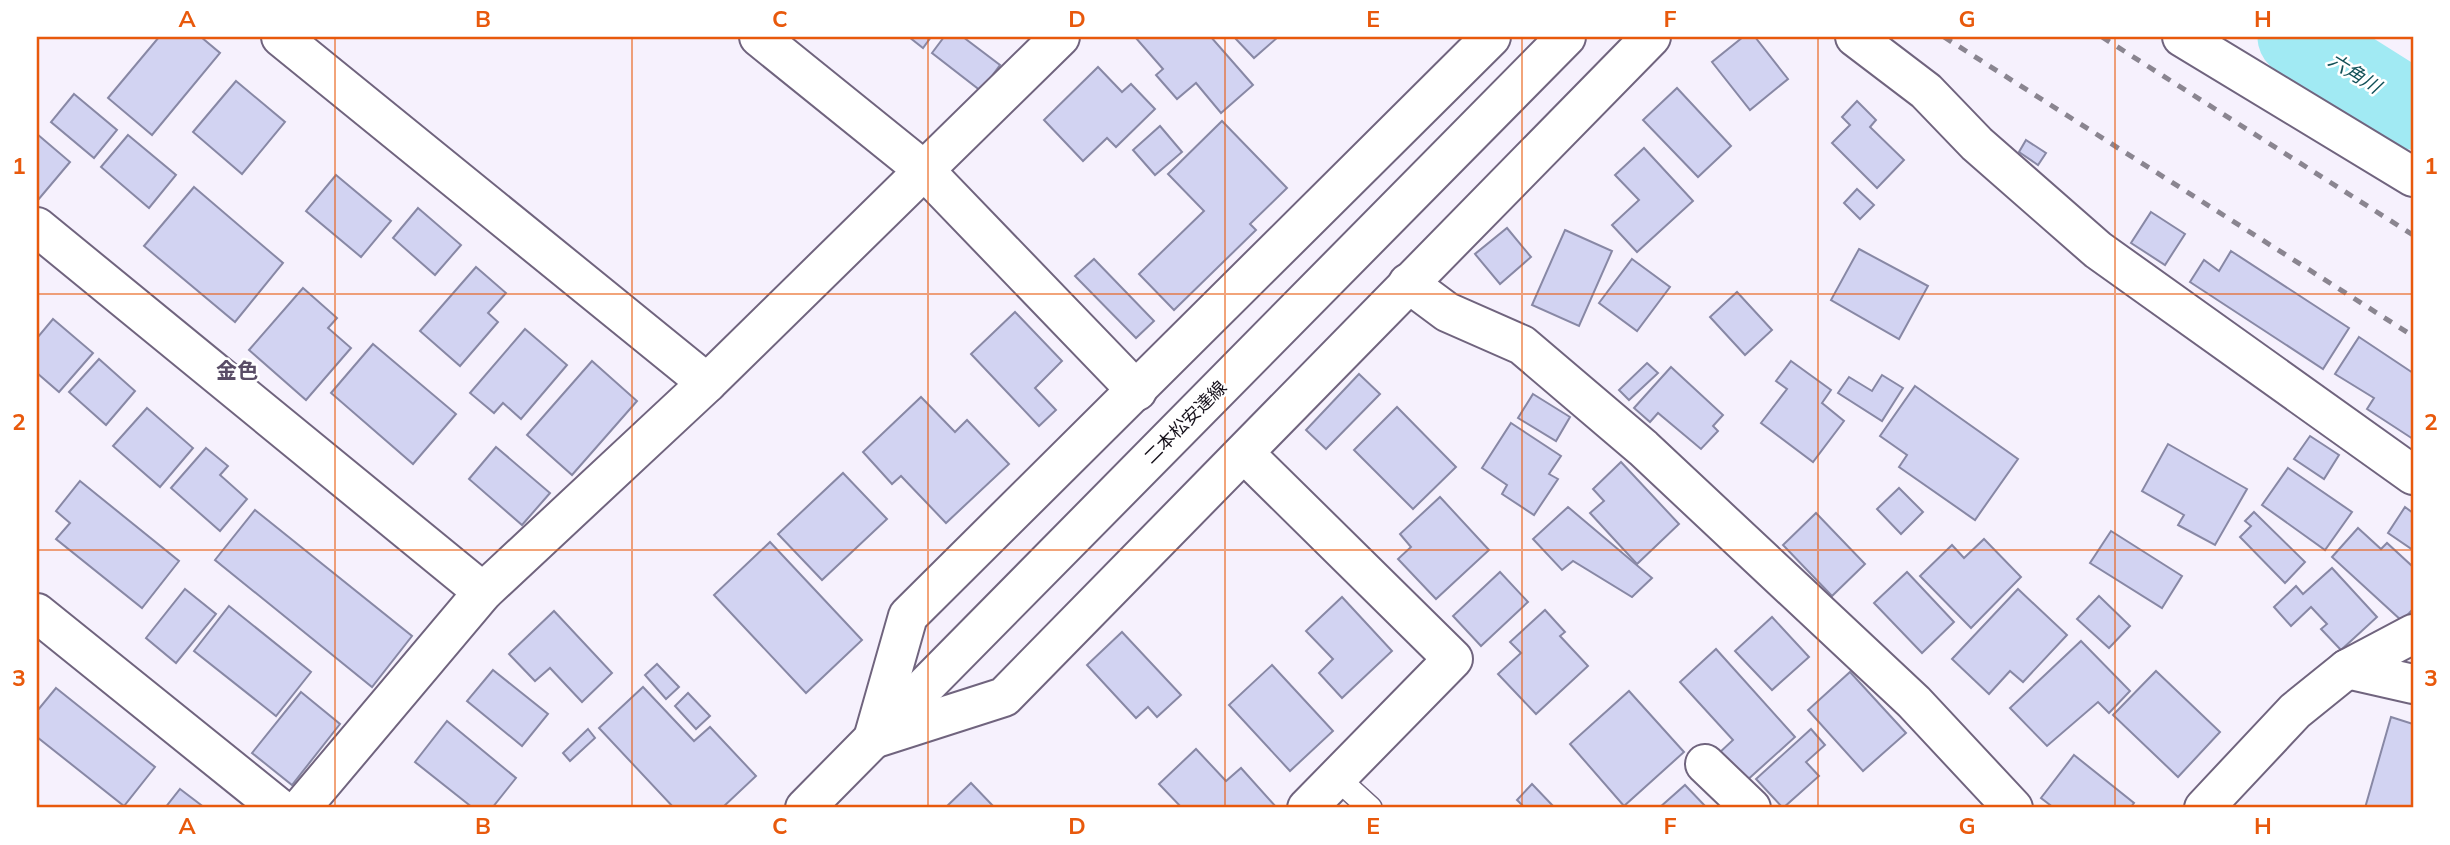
<svg xmlns="http://www.w3.org/2000/svg" width="2450" height="845" viewBox="0 0 2450 845" font-family="Mulish,'Noto Sans JP',sans-serif">
  <rect width="100%" height="100%" fill="#f6f1fd"/>
  <g fill="none" stroke-linecap="round" stroke-linejoin="round">
    <path stroke="#a1eaf3" stroke-width="79" d="M2297,37L2413,110"/>
  </g>
  <g fill="#d2d3f2" stroke="#8888a5" stroke-width="2">
    <path d="M159,37H201L220,53L152,135L108,98Z"/>
    <path d="M909,37H931L923,48Z"/>
    <path d="M944,37H963L1000,65L981,91L932,53Z"/>
    <path d="M1135,37H1211L1253,85L1221,113L1196,83L1177,99L1156,75L1163,69Z"/>
    <path d="M1234,37H1278L1254,58Z"/>
    <path d="M1743,37H1755L1788,79L1750,110L1712,62Z"/>
    <path d="M1098,67L1122,92L1131,84L1155,109L1116,147L1107,138L1083,161L1044,120Z"/>
    <path d="M236,81L285,122L242,174L193,132Z"/>
    <path d="M1677,88L1731,146L1698,177L1643,120Z"/>
    <path d="M74,94L117,130L94,158L51,122Z"/>
    <path d="M1857,101L1876,120L1870,127L1904,160L1877,188L1832,143L1850,125L1842,117Z"/>
    <path d="M1222,121L1287,188L1250,224L1256,230L1174,310L1139,274L1204,211L1168,174Z"/>
    <path d="M1160,126L1182,152L1155,175L1133,150Z"/>
    <path d="M37,134L70,162L38,200L37,199Z"/>
    <path d="M128,135L176,175L149,208L101,167Z"/>
    <path d="M2026,140L2046,153L2038,165L2019,152Z"/>
    <path d="M1644,148L1693,201L1637,252L1612,225L1639,200L1615,175Z"/>
    <path d="M336,175L391,221L361,257L306,211Z"/>
    <path d="M194,187L283,263L235,322L144,246Z"/>
    <path d="M1857,189L1874,205L1860,219L1844,203Z"/>
    <path d="M418,208L461,245L435,275L393,238Z"/>
    <path d="M2151,212L2185,234L2165,265L2131,243Z"/>
    <path d="M1507,228L1531,257L1500,284L1475,254Z"/>
    <path d="M1565,230L1612,251L1579,326L1532,305Z"/>
    <path d="M1859,249L1928,286L1899,339L1831,300Z"/>
    <path d="M2231,251L2349,328L2323,369L2190,282L2204,260L2219,271Z"/>
    <path d="M1094,259L1154,321L1136,338L1075,276Z"/>
    <path d="M1632,259L1670,287L1637,331L1599,303Z"/>
    <path d="M476,267L506,293L488,313L498,322L460,366L420,331Z"/>
    <path d="M303,288L337,318L328,328L351,348L306,400L249,350Z"/>
    <path d="M1737,292L1772,330L1745,355L1710,317Z"/>
    <path d="M1015,312L1062,361L1035,388L1056,410L1039,426L971,354Z"/>
    <path d="M53,319L93,353L59,392L37,373V338Z"/>
    <path d="M525,329L567,365L521,419L503,403L494,413L470,393Z"/>
    <path d="M2359,337L2413,373V439L2367,409L2374,398L2335,374Z"/>
    <path d="M373,344L456,414L413,464L331,393Z"/>
    <path d="M99,359L135,391L106,425L69,392Z"/>
    <path d="M592,361L637,401L572,475L527,435Z"/>
    <path d="M1791,361L1831,390L1822,403L1844,421L1813,462L1761,423L1787,389L1776,381Z"/>
    <path d="M1647,363L1658,373L1629,400L1619,390Z"/>
    <path d="M1671,367L1723,415L1713,426L1718,431L1701,449L1658,413L1650,422L1634,408Z"/>
    <path d="M1359,374L1380,394L1326,449L1306,430Z"/>
    <path d="M1882,375L1903,388L1882,421L1838,393L1849,377L1872,391Z"/>
    <path d="M1915,386L2018,459L1975,520L1899,467L1907,455L1880,436Z"/>
    <path d="M1533,394L1570,417L1556,441L1518,418Z"/>
    <path d="M921,397L955,432L967,420L1009,464L946,523L901,476L892,484L863,452Z"/>
    <path d="M1397,407L1456,467L1413,509L1354,450Z"/>
    <path d="M147,408L193,448L160,487L113,446Z"/>
    <path d="M1511,423L1561,456L1549,474L1558,479L1534,515L1502,494L1507,485L1482,468Z"/>
    <path d="M2310,436L2339,455L2324,479L2294,459Z"/>
    <path d="M2168,444L2247,489L2215,545L2178,525L2184,515L2142,491Z"/>
    <path d="M496,447L550,493L522,525L469,479Z"/>
    <path d="M206,448L228,466L220,475L247,499L220,531L171,488Z"/>
    <path d="M1621,462L1679,524L1637,564L1590,513L1604,501L1593,489Z"/>
    <path d="M2288,468L2352,512L2325,550L2262,505Z"/>
    <path d="M843,473L887,519L822,580L778,534Z"/>
    <path d="M80,481L179,561L142,608L56,539L70,523L56,511Z"/>
    <path d="M1899,488L1923,512L1901,534L1877,509Z"/>
    <path d="M1440,497L1489,550L1436,599L1398,559L1411,547L1400,534Z"/>
    <path d="M1568,507L1652,578L1632,597L1573,561L1562,570L1533,539Z"/>
    <path d="M2405,507L2413,513V550L2388,533Z"/>
    <path d="M255,510L412,636L372,687L215,560Z"/>
    <path d="M2254,512L2305,562L2285,583L2240,537L2251,526L2245,521Z"/>
    <path d="M1816,513L1865,564L1832,596L1783,545Z"/>
    <path d="M2358,528L2381,549L2387,543L2411,565L2413,563V609L2402,621L2332,557Z"/>
    <path d="M2111,531L2182,576L2162,608L2090,563Z"/>
    <path d="M1984,539L2021,577L1971,628L1920,576L1952,545L1964,558Z"/>
    <path d="M770,542L862,640L806,693L714,595Z"/>
    <path d="M2332,568L2377,617L2341,650L2321,629L2327,624L2311,607L2291,626L2274,607L2296,586L2303,594Z"/>
    <path d="M1500,572L1528,602L1481,646L1453,616Z"/>
    <path d="M1907,572L1954,622L1922,653L1874,603Z"/>
    <path d="M185,589L216,614L176,663L146,638Z"/>
    <path d="M2018,589L2067,635L2023,682L2010,671L1989,694L1952,659Z"/>
    <path d="M2099,596L2130,626L2109,648L2077,619Z"/>
    <path d="M1342,597L1392,651L1342,698L1319,673L1333,659L1306,631Z"/>
    <path d="M229,606L311,672L276,716L194,651Z"/>
    <path d="M1545,610L1565,632L1560,636L1588,666L1536,714L1498,674L1521,653L1510,642Z"/>
    <path d="M554,611L612,673L582,702L550,668L535,681L509,654Z"/>
    <path d="M1772,617L1809,657L1772,690L1735,651Z"/>
    <path d="M1122,632L1181,695L1157,717L1148,707L1136,718L1087,665Z"/>
    <path d="M2081,641L2130,691L2109,713L2098,702L2047,746L2010,708Z"/>
    <path d="M1716,649L1795,737L1745,782L1718,754L1733,740L1680,682Z"/>
    <path d="M657,664L679,687L666,699L645,675Z"/>
    <path d="M1272,665L1333,731L1290,771L1229,705Z"/>
    <path d="M493,670L548,714L522,746L467,701Z"/>
    <path d="M2156,671L2220,732L2178,777L2113,715Z"/>
    <path d="M1850,672L1906,733L1863,771L1808,710Z"/>
    <path d="M643,687L694,741L710,727L756,776L722,808H674L599,728Z"/>
    <path d="M56,688L155,767L124,806L37,737V711Z"/>
    <path d="M1629,691L1684,752L1624,806L1570,744Z"/>
    <path d="M301,692L340,724L292,785L252,753Z"/>
    <path d="M688,693L710,716L696,729L675,706Z"/>
    <path d="M2391,717L2413,724V808H2365Z"/>
    <path d="M447,721L516,778L492,808H473L415,762Z"/>
    <path d="M588,729L595,738L570,761L563,753Z"/>
    <path d="M1811,729L1825,745L1806,762L1819,776L1783,808L1756,779Z"/>
    <path d="M1196,749L1226,781L1241,768L1277,808H1182L1159,784Z"/>
    <path d="M2074,755L2134,803L2130,808H2054L2041,798Z"/>
    <path d="M971,783L995,808H945Z"/>
    <path d="M1532,784L1555,808H1525L1517,800Z"/>
    <path d="M1685,785L1707,808H1659Z"/>
    <path d="M180,789L205,808H165Z"/>
  </g>
  <g fill="none" stroke-linecap="round" stroke-linejoin="round">
    <g stroke="#70647e" stroke-width="26">
      <path id="lane" d="M1336,777L1370,808"/>
    </g>
    <g stroke="#70647e" stroke-width="42">
      <g id="street">
        <path d="M281,37L707,383"/>
        <path d="M759,37L925,171L1137,391"/>
        <path d="M1855,37L1926,91L1977,144L2098,250L2413,475"/>
        <path d="M2182,37L2413,177"/>
        <path d="M37,227L483,592"/>
        <path d="M1408,283L1447,312L1522,345L1643,448L1914,702L2013,808"/>
        <path d="M1244,453L1453,659L1307,808"/>
        <path d="M37,613L279,808"/>
        <path d="M2347,669L2413,684"/>
        <path d="M873,739L1004,697L1651,37"/>
        <path d="M873,739L908,616L1491,37"/>
        <path d="M1705,764L1751,808"/>
        <path d="M301,808L483,592L707,383L1060,37"/>
        <path d="M2204,808L2295,711L2347,669L2413,634"/>
      </g>
    </g>
    <g stroke="#70647e" stroke-width="42">
      <path id="secondary" d="M805,808L1566,37"/>
    </g>
    <use href="#lane" stroke="#fff" stroke-width="23"/>
    <use href="#street" stroke="#fff" stroke-width="38"/>
    <use href="#secondary" stroke="#fff" stroke-width="38"/>
    <g stroke="#8a8590" stroke-width="5" stroke-dasharray="9 9" stroke-linecap="butt">
      <path d="M1944,37L2413,336"/>
      <path d="M2102,37L2413,235"/>
    </g>
  </g>
  <path fill="none" stroke="#e8590c" stroke-width="2" stroke-opacity="0.55" d="M335,37V808M632,37V808M928,37V808M1225,37V808M1522,37V808M1818,37V808M2115,37V808M37,294H2413M37,550H2413"/>
  <g text-anchor="middle" dominant-baseline="central" stroke-width="5" stroke-linejoin="round" paint-order="stroke">
    <g font-size="18" fill="#16111b" stroke="#fff">
      <text transform="translate(1185 422) rotate(-45)">二本松安達線</text>
    </g>
    <g font-size="19" font-style="italic" fill="#115158" stroke="#fff">
      <text transform="translate(2355 73) rotate(32)">六角川</text>
    </g>
    <g font-size="21" font-weight="bold" fill="#594d66" stroke="#fff">
      <text x="237" y="370">金色</text>
    </g>
  </g>
  <rect width="2450" height="845" fill="none" stroke="#ffffff" stroke-width="77"/>
  <rect x="38" y="38" width="2374" height="768" fill="none" stroke="#e8590c" stroke-width="2.5"/>
  <g font-size="23" text-anchor="middle" font-weight="bold" fill="#e8590c">
    <text x="187" y="27">A</text>
    <text x="483" y="27">B</text>
    <text x="780" y="27">C</text>
    <text x="1077" y="27">D</text>
    <text x="1373" y="27">E</text>
    <text x="1670" y="27">F</text>
    <text x="1967" y="27">G</text>
    <text x="2263" y="27">H</text>
    <text x="19" y="174">1</text>
    <text x="2431" y="174">1</text>
    <text x="19" y="430">2</text>
    <text x="2431" y="430">2</text>
    <text x="19" y="686">3</text>
    <text x="2431" y="686">3</text>
    <text x="187" y="834">A</text>
    <text x="483" y="834">B</text>
    <text x="780" y="834">C</text>
    <text x="1077" y="834">D</text>
    <text x="1373" y="834">E</text>
    <text x="1670" y="834">F</text>
    <text x="1967" y="834">G</text>
    <text x="2263" y="834">H</text>
  </g>
</svg>
